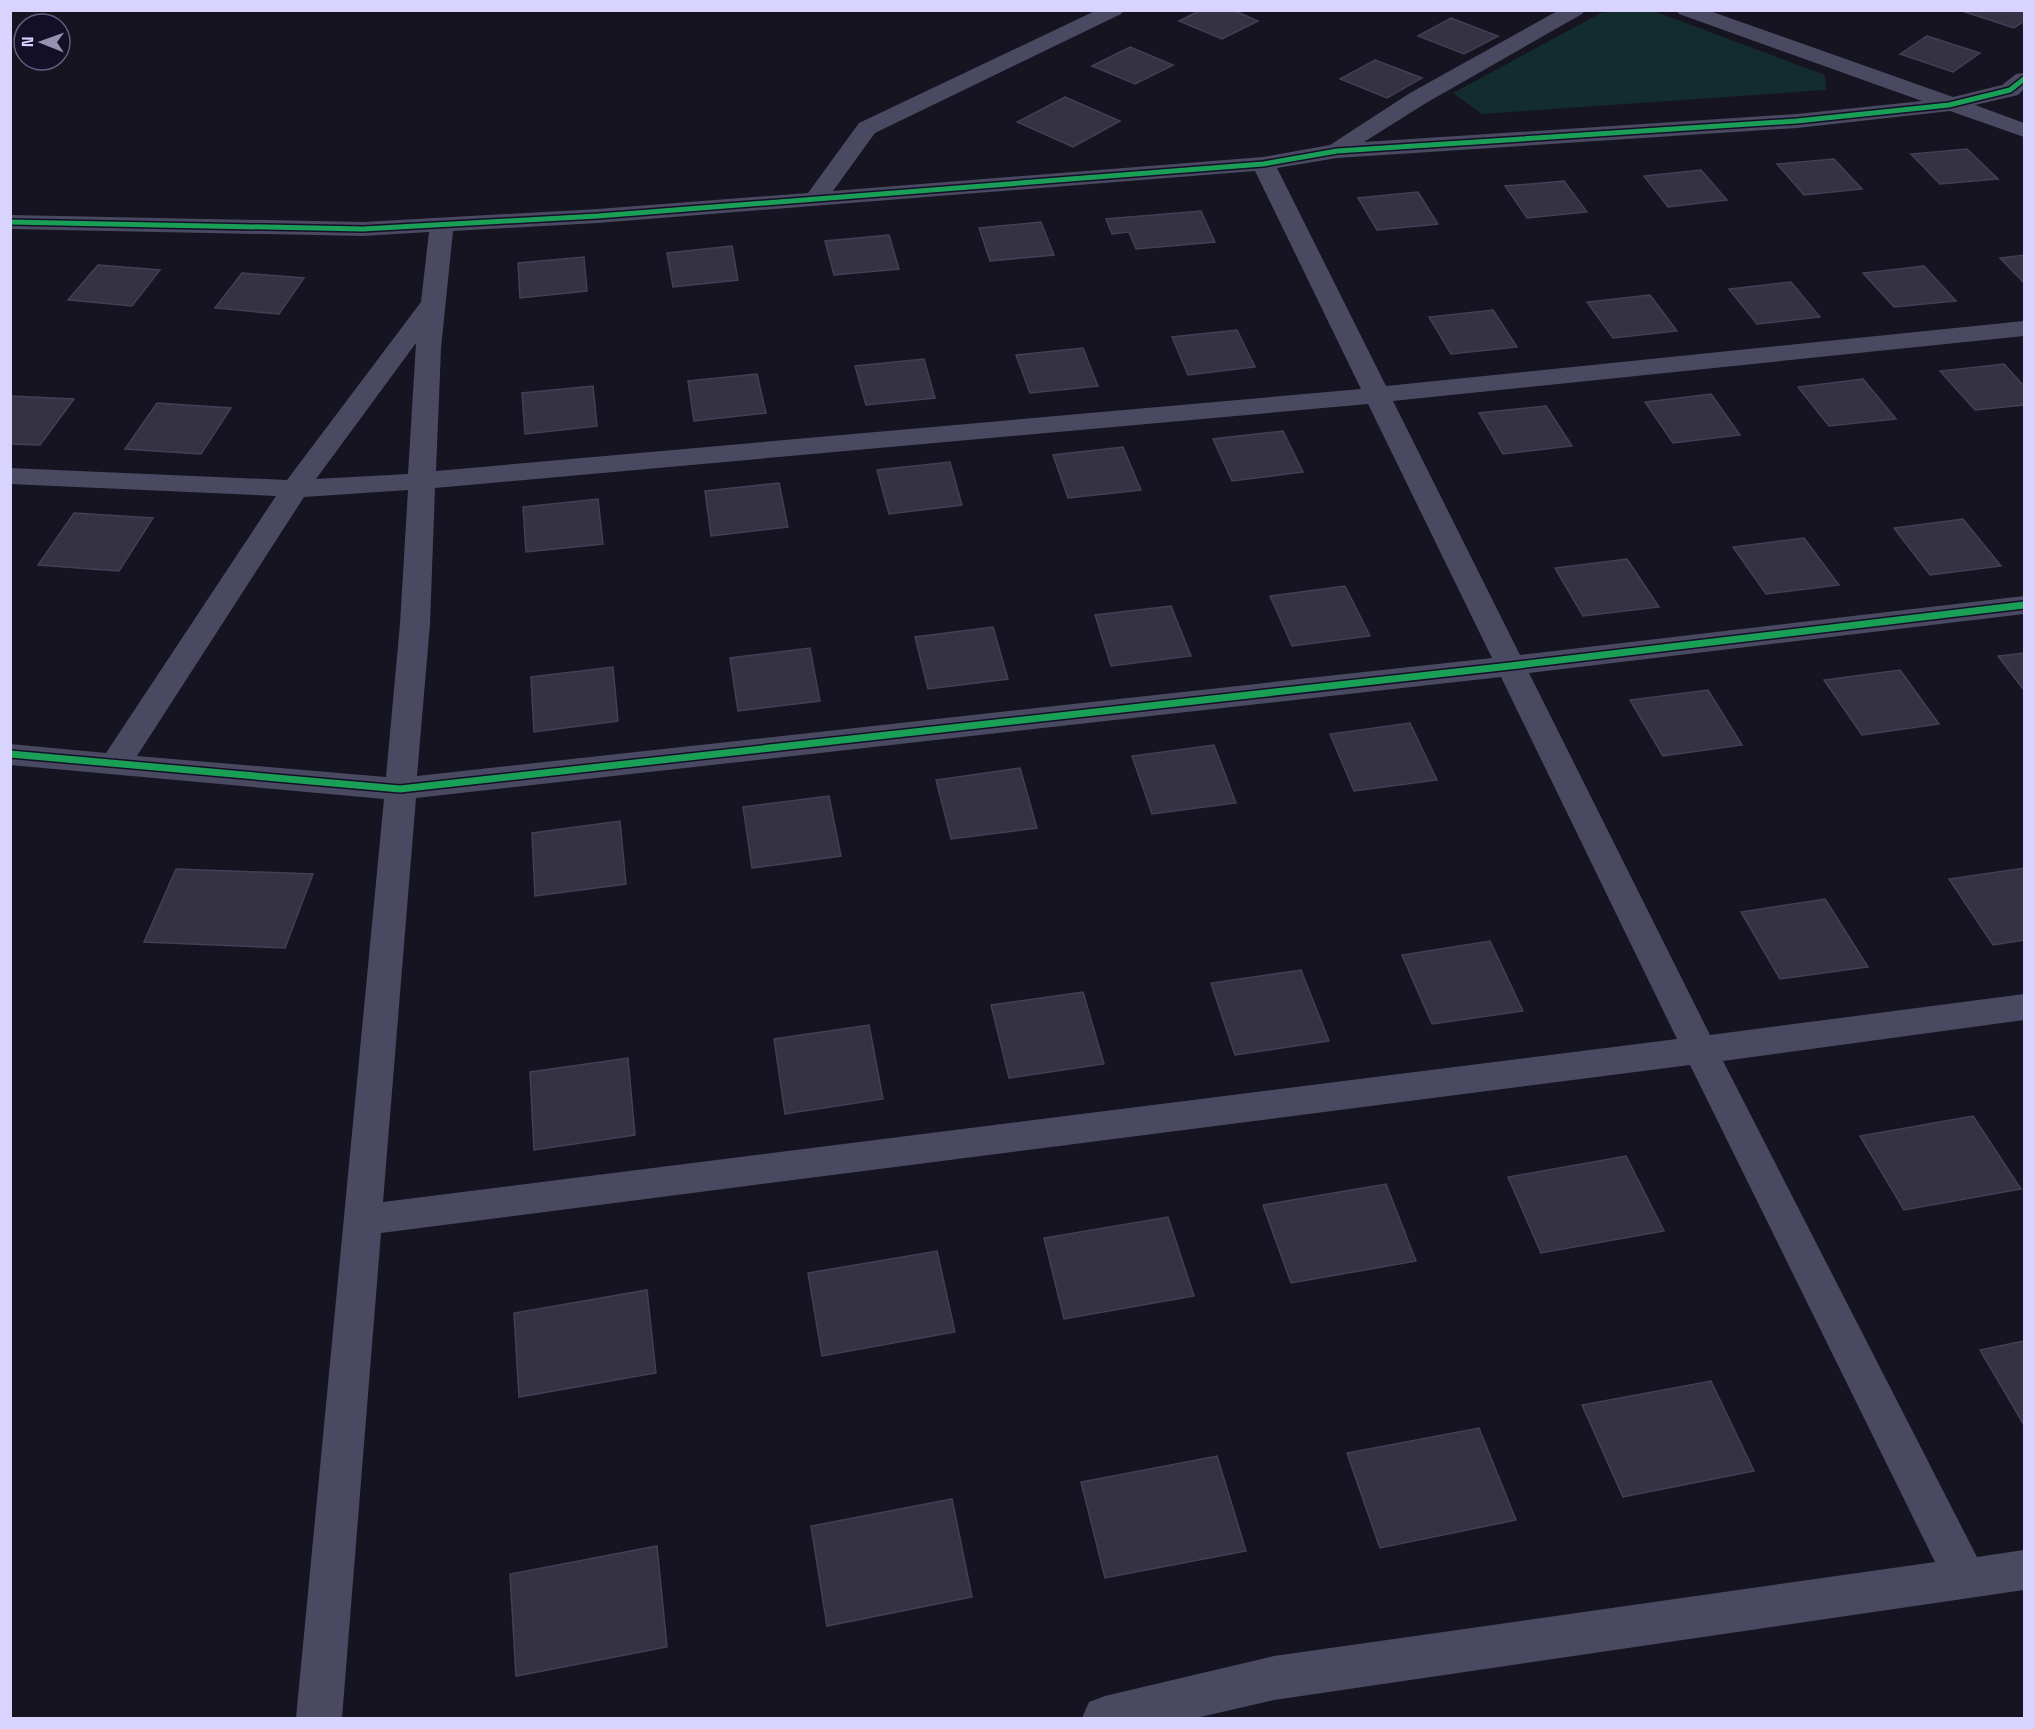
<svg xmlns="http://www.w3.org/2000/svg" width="2035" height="1729" viewBox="0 0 2035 1729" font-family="'Space Grotesk',sans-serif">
  <rect width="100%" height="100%" fill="#161421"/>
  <path fill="#132c2d" d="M1625,10L1654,11L1825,75L1826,90L1482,114L1453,93L1601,13Z"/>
  <g fill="#343243" stroke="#433f54" stroke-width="1.5">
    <path d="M1201,10H1233L1258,21L1222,39L1179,21Z"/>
    <path d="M2024,10V21L2014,28L1962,11Z"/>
    <path d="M1451,18L1498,36L1464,54L1418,36Z"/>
    <path d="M1927,36L1980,53L1953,72L1900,54Z"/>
    <path d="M1130,47L1173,65L1135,84L1092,66Z"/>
    <path d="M1375,60L1422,78L1387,98L1340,79Z"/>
    <path d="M1065,97L1120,121L1073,147L1017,122Z"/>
    <path d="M1967,149L1998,179L1940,184L1911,154Z"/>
    <path d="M1834,159L1862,189L1804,195L1777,164Z"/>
    <path d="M1701,170L1727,200L1668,207L1644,176Z"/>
    <path d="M1564,181L1587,212L1527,218L1505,186Z"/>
    <path d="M1418,192L1438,224L1377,230L1358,198Z"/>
    <path d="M1201,211L1215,242L1136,249L1129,232L1112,234L1106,219Z"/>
    <path d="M1041,222L1054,255L990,261L979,228Z"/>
    <path d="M889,235L899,269L834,275L825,241Z"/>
    <path d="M732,246L738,280L673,287L667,253Z"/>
    <path d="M2024,255V283L2000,258Z"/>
    <path d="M584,257L587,291L520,298L518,263Z"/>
    <path d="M98,265L160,270L132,306L68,300Z"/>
    <path d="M1924,266L1956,301L1894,307L1863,273Z"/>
    <path d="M242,273L304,278L279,314L215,308Z"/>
    <path d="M1791,282L1820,317L1757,324L1729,289Z"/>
    <path d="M1650,295L1677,331L1613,338L1587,302Z"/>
    <path d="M1493,310L1517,347L1451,354L1429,317Z"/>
    <path d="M1237,330L1255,367L1188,375L1172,337Z"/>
    <path d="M1083,348L1098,386L1030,393L1016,355Z"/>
    <path d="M924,359L935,398L866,405L855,366Z"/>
    <path d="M2004,364L2024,386V405L1975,410L1940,371Z"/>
    <path d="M757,374L766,413L694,421L688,381Z"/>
    <path d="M1863,379L1896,419L1829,426L1798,387Z"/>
    <path d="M593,386L597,426L525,434L522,393Z"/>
    <path d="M1711,394L1740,435L1673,443L1645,402Z"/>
    <path d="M10,396L74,399L40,445L10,444Z"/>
    <path d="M157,403L231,408L201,454L125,449Z"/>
    <path d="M1546,406L1572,446L1503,454L1479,413Z"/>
    <path d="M1283,431L1303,472L1232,481L1213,439Z"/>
    <path d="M1123,447L1141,490L1068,498L1053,455Z"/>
    <path d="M950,462L962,505L889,514L877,470Z"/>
    <path d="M779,483L788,527L711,536L705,491Z"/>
    <path d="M598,499L603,544L526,552L523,507Z"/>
    <path d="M74,513L153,518L119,571L38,565Z"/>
    <path d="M1963,519L2001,566L1930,575L1894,528Z"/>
    <path d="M1804,538L1839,585L1766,594L1733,547Z"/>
    <path d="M1627,559L1659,607L1583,616L1555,568Z"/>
    <path d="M1345,586L1370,636L1292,646L1270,596Z"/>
    <path d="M1171,606L1191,656L1111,666L1095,615Z"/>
    <path d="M993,627L1008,679L928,689L915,637Z"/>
    <path d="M810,648L820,701L738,711L730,658Z"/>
    <path d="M2024,653V690L1998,656Z"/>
    <path d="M613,667L618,721L534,732L531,677Z"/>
    <path d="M1900,670L1939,724L1862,735L1824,680Z"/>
    <path d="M1708,690L1742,745L1663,756L1630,700Z"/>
    <path d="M1410,723L1437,780L1354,791L1330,734Z"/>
    <path d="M1214,745L1236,803L1152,814L1132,756Z"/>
    <path d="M1020,768L1037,828L951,839L936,780Z"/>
    <path d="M829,796L841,856L752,868L743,807Z"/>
    <path d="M620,821L626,884L535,896L532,833Z"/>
    <path d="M2024,868V940L1993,945L1949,879Z"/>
    <path d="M176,869L313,874L285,948L144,942Z"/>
    <path d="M1825,899L1868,967L1780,979L1741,912Z"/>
    <path d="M1490,941L1523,1011L1432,1024L1402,955Z"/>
    <path d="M1301,970L1329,1041L1235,1055L1211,983Z"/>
    <path d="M1083,992L1104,1064L1009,1078L991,1005Z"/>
    <path d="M869,1025L883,1099L785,1114L774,1039Z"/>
    <path d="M628,1058L635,1135L534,1150L530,1072Z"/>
    <path d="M1973,1116L2021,1189L1904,1210L1860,1136Z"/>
    <path d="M1626,1156L1664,1231L1541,1253L1508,1177Z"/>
    <path d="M1386,1184L1416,1261L1291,1283L1263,1205Z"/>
    <path d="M1168,1217L1194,1296L1064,1319L1044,1238Z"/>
    <path d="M937,1251L955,1332L822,1356L808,1273Z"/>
    <path d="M647,1290L656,1373L519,1397L514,1313Z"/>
    <path d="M2024,1341V1425L1980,1350Z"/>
    <path d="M1711,1381L1754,1471L1623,1497L1582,1405Z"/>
    <path d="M1479,1428L1516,1520L1380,1548L1347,1453Z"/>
    <path d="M1217,1456L1246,1551L1105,1578L1081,1482Z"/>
    <path d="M952,1499L972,1597L827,1626L811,1526Z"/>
    <path d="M657,1546L667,1647L516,1676L510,1574Z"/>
  </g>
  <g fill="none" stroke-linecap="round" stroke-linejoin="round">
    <path fill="#4a4962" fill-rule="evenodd" d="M1097,10H1124L1121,14L875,133L833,191L1263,157L1330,145L1410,93L1559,10H1585L1582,14L1426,103L1364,142L1797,114L1922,101L1679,14L1676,10H1707L1953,97L2002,85L2016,74L2024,73V89L2018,95L1975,105L2024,123V137L1950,111L1797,128L1337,158L1277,168L1386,386L2024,321V336L1393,401L1520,655L2024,596V614L1529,673L1710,1035L2024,994V1020L1723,1061L1977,1557L2024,1550V1590L1274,1700L1196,1718H1082L1089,1702L1105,1696L1274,1656L1935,1562L1690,1065L381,1233L342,1718H296L384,799L10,765V744L106,753L276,496L10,484V468L287,480L421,302L429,232L363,236L10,229V215L363,222L598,209L808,193L859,123ZM1255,171L1361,389L436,471L441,348L453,231L598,223ZM416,343L408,474L316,479ZM1368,404L1492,658L417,776L430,624L435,488ZM408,490L400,624L386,777L137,756L304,497ZM1501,677L1677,1039L383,1202L416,798Z"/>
    <g stroke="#130f26" stroke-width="8">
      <path id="cycleway-far1" d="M10,222L363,229L598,216L1263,164L1337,151L1797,121L1949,105L2010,90L2024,79"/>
    </g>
    <g stroke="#130f26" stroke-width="10">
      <path id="cycleway" d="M10,754L400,789L1510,666L2024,605"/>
    </g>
    <use href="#cycleway-far1" stroke="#1a9f57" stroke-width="5"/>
    <use href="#cycleway" stroke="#1a9f57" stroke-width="7"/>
  </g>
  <rect width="2035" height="1729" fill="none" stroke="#d9d4ff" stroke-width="24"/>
  <g transform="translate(42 42) rotate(271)"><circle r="28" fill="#130f26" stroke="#625e7d" stroke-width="1.5"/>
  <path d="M0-4.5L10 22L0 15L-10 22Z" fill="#9591b1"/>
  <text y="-9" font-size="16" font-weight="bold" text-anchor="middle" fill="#d9d4ff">N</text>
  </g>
</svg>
